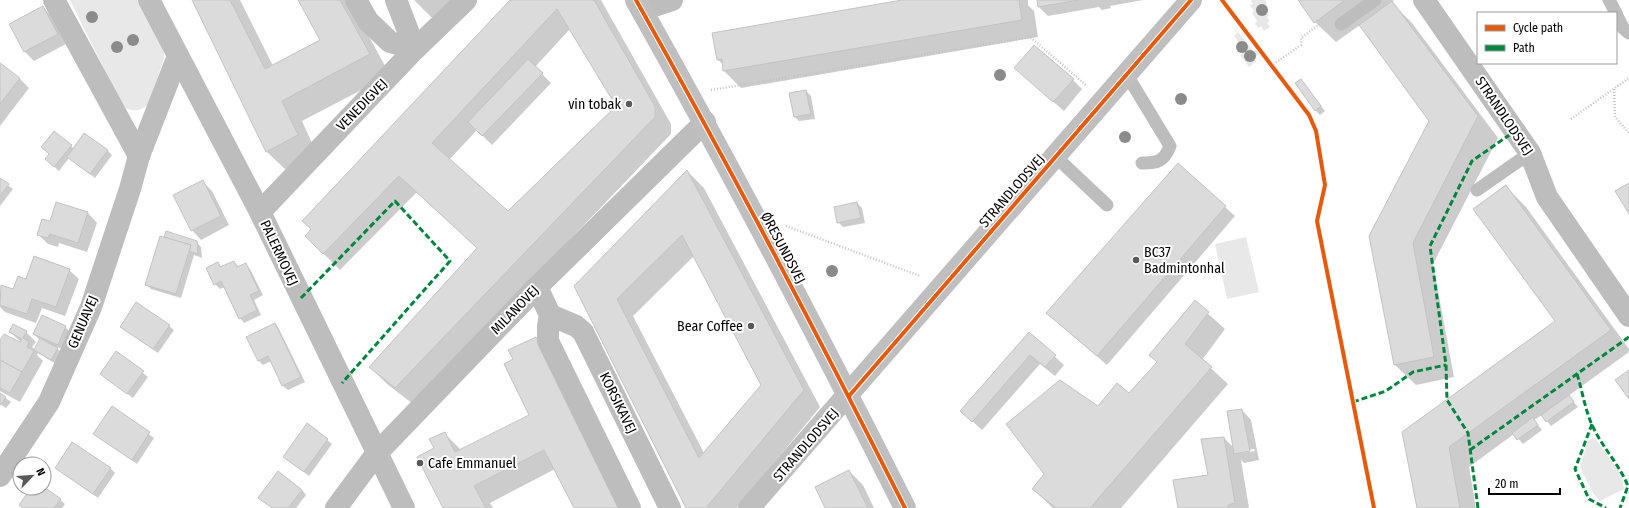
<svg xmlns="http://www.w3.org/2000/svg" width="1629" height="508" viewBox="0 0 1629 508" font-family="'Fira Sans Condensed',sans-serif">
  <rect width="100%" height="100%" fill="#fff"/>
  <g fill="#e8e8e8">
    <path d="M70,0H138L164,52V58L149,103C142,112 130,113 122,105Z"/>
    <path d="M1252,0H1265L1267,3L1265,5L1266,7L1265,8L1269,15L1267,17L1270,21L1267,23L1270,27L1264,31L1261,26L1258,28L1255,23L1257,21L1252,13L1254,11L1250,5L1253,4L1251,1Z"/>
    <path d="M1238,32L1254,52L1256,50L1259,54L1254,58L1257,61L1249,67L1240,55L1243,53L1238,46L1240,44L1234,36Z"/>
    <path d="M1246,237L1259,292L1227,299L1215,244Z"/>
    <path d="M1595,438L1621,474L1624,489L1600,501L1593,493L1580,467L1588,440Z"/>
  </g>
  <g fill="#0003" fill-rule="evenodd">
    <path d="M193,0H240L273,66L322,40L299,0H349L390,75L302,121L318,156L288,172L267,152Z"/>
    <path d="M414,0H457L440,18L431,17Z"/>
    <path d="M512,0H601L671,124V134L413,404L387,384L370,367L478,249L417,192L340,270L306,236ZM570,29L617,107L508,213L449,160L477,130L492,145L551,83L535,67Z"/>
    <path d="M908,0H1028V5L1034,11L1038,37L741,88L724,71V65L718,60Z"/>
    <path d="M1038,0H1143L1110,6L1111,8L1102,10L1099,7L1048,16L1039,7Z"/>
    <path d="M1299,0H1394L1391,2L1412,23L1498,138L1433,264L1454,377L1416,385L1395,365L1431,121L1360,25L1336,42L1315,22Z"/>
    <path d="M43,8L53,17L66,44L34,61L24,51Z"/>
    <path d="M0,64L19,78L29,88L0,126Z"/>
    <path d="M1025,77L1073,80L1082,89L1064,111Z"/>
    <path d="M1301,80L1325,111L1320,115L1315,110Z"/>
    <path d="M806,91L811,96L815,119L799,121L795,117Z"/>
    <path d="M71,146L74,149L107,150L112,155L95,178L69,158L59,171L51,164L50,154L42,147Z"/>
    <path d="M687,171L704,188L820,407L737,508H687L575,286ZM694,256L762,385L704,453L633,316Z"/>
    <path d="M0,179L13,189L0,206Z"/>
    <path d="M202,181L212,191L229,225L201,240L192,230Z"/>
    <path d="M1505,186L1526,207L1629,349V352L1568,396L1578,407L1551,426L1542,415L1534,420L1542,430L1523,444L1514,434L1469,467L1476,508H1418L1404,433L1556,321Z"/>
    <path d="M857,203L862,208L865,223L843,227L838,222Z"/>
    <path d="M1225,207L1235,216L1107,365L1047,313Z"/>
    <path d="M88,213L97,223L87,252L59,243L58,247L48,244L38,234L51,222Z"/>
    <path d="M167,232L196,242L201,247L202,258L194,255L181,298L151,289L146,284Z"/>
    <path d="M234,262L239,267L245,264L250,269L263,295L254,300L261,315L244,323L240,318L225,287L220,289L215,284L218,263L222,267Z"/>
    <path d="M69,270L79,279L65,316L42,308L36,323L5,312L0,307L1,286L13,290L27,280Z"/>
    <path d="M1195,302L1225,329L1202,360L1228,384L1121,508H1053L1033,489L1129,394L1158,362Z"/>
    <path d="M275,324L279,329L305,382L288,390L283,386L271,361L263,365L258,360Z"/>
    <path d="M169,326L174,330L158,353L121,327Z"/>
    <path d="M65,327L70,332L63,349L54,346L62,353L56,364L38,353L37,355L43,361L20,402L0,391V342L20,344L21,342L10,332H26L36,342L32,347L36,350L40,340L34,334Z"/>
    <path d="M1029,333L1064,365L1055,376L1040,364L982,430L971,420Z"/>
    <path d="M116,353L148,377L133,398L101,374Z"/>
    <path d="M0,394L11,402L6,408L0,404Z"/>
    <path d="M112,407L154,438L137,464L94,433Z"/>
    <path d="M1242,410L1251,420L1259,460L1244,463L1241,460L1249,508H1179L1209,476L1224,438L1234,448ZM1254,449L1255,451L1241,453V451Z"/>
    <path d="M530,416L576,508L555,469L490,503L493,508H444L436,449L444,433L461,450Z"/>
    <path d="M327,440L332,444L309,476L284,457Z"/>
    <path d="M56,468L111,469L115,473L98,498Z"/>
    <path d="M849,471L863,485L874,508H826Z"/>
    <path d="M302,490L306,495L296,508H272L264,502Z"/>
    <path d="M60,500L65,504L62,508H23Z"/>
  </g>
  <g fill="#dbdbdb" stroke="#c3c3c3" fill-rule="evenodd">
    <path d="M192,0H230L265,69L320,40L298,0H340L370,54L282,101L298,135L266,152Z"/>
    <path d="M510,0H594L655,106V117L395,388L369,367L477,248L399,176L323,254L305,236L311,229L302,221ZM557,9L616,106L508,211L432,143Z"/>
    <path d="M902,0H1019L1022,20L723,71L722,59L717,60L712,33Z"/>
    <path d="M1037,0H1079L1038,7Z"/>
    <path d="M1298,0H1345L1314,23Z"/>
    <path d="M1392,1L1478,116L1413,243L1434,357L1394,365L1369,236L1429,121L1359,25Z"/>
    <path d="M43,6L58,34L24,52L9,24Z"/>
    <path d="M1034,45L1074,79L1053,102L1014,68Z"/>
    <path d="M528,59L543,73L482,136L468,122Z"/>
    <path d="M0,63L20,78L0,104Z"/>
    <path d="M1301,79L1321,106L1315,111L1295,83Z"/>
    <path d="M806,90L811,114L794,117L789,93Z"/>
    <path d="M54,131L72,145L54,167L45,159L49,154L41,147Z"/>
    <path d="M84,133L108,150L90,174L67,157Z"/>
    <path d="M1178,163L1226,206L1097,356L1046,313Z"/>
    <path d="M687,170L804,390L706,508H686L574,286ZM682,235L761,385L699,458L617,299Z"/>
    <path d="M0,178L9,184L0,196Z"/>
    <path d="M203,180L221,216L191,231L173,195Z"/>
    <path d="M1629,183V214L1615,191Z"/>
    <path d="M1506,185L1611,330L1449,447L1460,508H1417L1402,432L1555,321L1473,209Z"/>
    <path d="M56,202L88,212L78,243L50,234L48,238L37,235L42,219L50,221Z"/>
    <path d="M857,202L861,218L837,223L834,207Z"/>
    <path d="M166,231L197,241L198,254L189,251L191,245L164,237Z"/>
    <path d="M160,236L191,245L176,294L145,285Z"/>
    <path d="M34,256L70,269L56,307L32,299L27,314L0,305L1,285L13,289L18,276L26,279Z"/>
    <path d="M234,261L237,267L246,263L259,291L250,295L257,310L239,319L221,281L214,285L206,268L218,262L220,267Z"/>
    <path d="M1195,300L1209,312L1185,344L1212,367L1090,508H1056L1032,489L1044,474L1006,424L1060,380L1098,406L1117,383L1129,393L1157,362L1149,355Z"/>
    <path d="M136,302L170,325L153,349L120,327Z"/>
    <path d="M42,315L66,326L58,345L33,334Z"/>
    <path d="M275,323L301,377L282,386L268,356L258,361L246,337Z"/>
    <path d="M13,324L27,331L23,338L29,342L27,347L34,351L22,372L0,360V340L4,334L20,342L22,339L9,332Z"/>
    <path d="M1029,332L1056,355L1045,367L1030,355L972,422L960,411Z"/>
    <path d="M536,337L620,508H574L544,450L474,486L486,508H443L417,457L434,448L429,439L445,432L455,452L529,415L504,364L513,359L508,350Z"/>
    <path d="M40,338L58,348L51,360L34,350Z"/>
    <path d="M116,351L144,371L127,394L100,374Z"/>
    <path d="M0,360L22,372L10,393L0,388Z"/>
    <path d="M1629,370V399L1615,380Z"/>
    <path d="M0,393L6,397L1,405L0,404Z"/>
    <path d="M1569,395L1574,402L1546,422L1541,415Z"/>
    <path d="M112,406L150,432L132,460L93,434Z"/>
    <path d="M1242,409L1250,451L1234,454L1227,411Z"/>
    <path d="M1533,417L1538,425L1517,440L1512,433Z"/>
    <path d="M307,423L328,439L304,472L283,457Z"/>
    <path d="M1224,437L1235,503L1228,505V508H1178L1173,480L1208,475L1201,439Z"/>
    <path d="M72,442L111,468L93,494L55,468Z"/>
    <path d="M849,470L868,508H825L815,487Z"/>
    <path d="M278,471L302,490L288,508H272L258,498Z"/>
    <path d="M44,487L61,499L54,508H23L19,505L31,488Z"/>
  </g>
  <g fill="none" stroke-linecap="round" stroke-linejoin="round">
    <g stroke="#c2c2c2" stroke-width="2.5" stroke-dasharray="1 2" stroke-linecap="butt">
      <path d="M1271,66L1301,45V38L1322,22"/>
      <path d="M1614,89L1615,117L1629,133"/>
      <path d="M711,90L1030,37L1086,85"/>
      <path d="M1571,119L1629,78"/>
      <path d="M786,226L920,276"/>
    </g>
    <g stroke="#bdbdbd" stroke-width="13">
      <path d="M1609,0L1616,13"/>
      <path d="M1616,14L1623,28L1629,33"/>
      <path d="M1341,24L1375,0"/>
      <path d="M1127,75L1170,146C1164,162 1157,163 1142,163"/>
      <path d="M1056,157L1107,205"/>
      <path d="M1477,190L1530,153"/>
    </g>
    <g stroke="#bdbdbd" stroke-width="22">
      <path d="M54,0L139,156"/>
      <path d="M149,0L260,212L404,508"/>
      <path d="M356,0L368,21L390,42L415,49"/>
      <path d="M396,0L415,49"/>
      <path d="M1424,0L1530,153L1547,197L1629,316"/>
      <path d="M642,10L672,0"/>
      <path d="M260,212L415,49L466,0"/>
      <path d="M537,287L550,315L548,326V341L630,508"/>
      <path d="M550,315L576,326L583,332L670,508"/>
      <path d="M0,476L49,402L91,307L130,189L139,156L178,56"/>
      <path d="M336,508L376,454L537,287L705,122"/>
    </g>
    <g stroke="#bfbfbf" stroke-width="22">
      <path d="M636,0C730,167 819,337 905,508"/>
      <path d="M749,508L1191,0"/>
    </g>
    <g stroke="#00873e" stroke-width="3" stroke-dasharray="6 3" stroke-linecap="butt">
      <path d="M301,298L395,201L450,261L342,383"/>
      <path d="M1577,374C1582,390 1585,409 1592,425C1602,447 1619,464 1628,486L1620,508"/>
      <path d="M1353,402L1386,391L1413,372L1446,365"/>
      <path d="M1592,424L1575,469L1589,499L1606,508"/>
      <path d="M1470,450L1629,337"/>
      <path d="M1478,508L1468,433L1447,400L1446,365L1430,246L1472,161L1515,131"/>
    </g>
    <g stroke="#fff" stroke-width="6">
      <g id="cycleway">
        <path d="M636,0C730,167 819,337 905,508"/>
        <path d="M1222,0L1309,115L1316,131L1325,185L1317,221L1374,508"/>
        <path d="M849,396L1191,0"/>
      </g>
    </g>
    <use href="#cycleway" stroke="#e8590c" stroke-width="4"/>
  </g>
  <g fill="#8b8b8b">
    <circle cx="1262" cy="10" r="6"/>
    <circle cx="92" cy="17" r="6"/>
    <circle cx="133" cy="40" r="6"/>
    <circle cx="117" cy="47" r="6"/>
    <circle cx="1242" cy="47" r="6"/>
    <circle cx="1250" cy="56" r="6"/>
    <circle cx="1000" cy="75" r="6"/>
    <circle cx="1181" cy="99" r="6"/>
    <circle cx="1125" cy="137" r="6"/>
    <circle cx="832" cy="271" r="6"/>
  </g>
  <g fill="#595959" stroke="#fff" stroke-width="1.5">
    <circle cx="629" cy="104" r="4"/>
    <circle cx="1136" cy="260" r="4"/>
    <circle cx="751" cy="326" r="4"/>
    <circle cx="420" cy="463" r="4"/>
  </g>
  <g text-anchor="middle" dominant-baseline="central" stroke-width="4" stroke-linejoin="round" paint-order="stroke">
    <g font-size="14" fill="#000" stroke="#fff" text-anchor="end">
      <text x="621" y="104">vin tobak</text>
      <text x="1144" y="252" text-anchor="start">BC37<tspan x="1144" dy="16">Badmintonhal</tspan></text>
      <text x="743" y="326">Bear Coffee</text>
      <text x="428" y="463" text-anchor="start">Cafe Emmanuel</text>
    </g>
    <g font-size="14" fill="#000" stroke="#fff">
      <text transform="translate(362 105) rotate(-46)">VENEDIGVEJ</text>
      <text transform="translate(1504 116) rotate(56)">STRANDLODSVEJ</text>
      <text transform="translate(1012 191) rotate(-49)">STRANDLODSVEJ</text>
      <text transform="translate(783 248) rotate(62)">ØRESUNDSVEJ</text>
      <text transform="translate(279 253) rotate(65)">PALERMOVEJ</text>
      <text transform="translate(515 310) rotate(-46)">MILANOVEJ</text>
      <text transform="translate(83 322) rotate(-67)">GENUAVEJ</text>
      <text transform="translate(618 403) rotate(64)">KORSIKAVEJ</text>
      <text transform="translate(806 445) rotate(-49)">STRANDLODSVEJ</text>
    </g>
  </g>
  <rect x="1477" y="12" width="140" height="52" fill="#ffffff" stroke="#999999"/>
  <rect x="1485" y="25" width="20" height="6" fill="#e8590c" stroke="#999999"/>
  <text x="1513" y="32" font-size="12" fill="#000000">Cycle path</text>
  <rect x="1485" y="45" width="20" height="6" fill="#00873e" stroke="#999999"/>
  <text x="1513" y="52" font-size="12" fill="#000000">Path</text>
  <g transform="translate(32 476) rotate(65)"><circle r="19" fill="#ffffff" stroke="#999999"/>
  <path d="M0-3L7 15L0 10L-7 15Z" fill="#595959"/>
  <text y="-6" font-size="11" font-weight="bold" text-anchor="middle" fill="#000000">N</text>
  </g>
  <path d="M1489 488v6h71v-6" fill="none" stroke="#000000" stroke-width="2"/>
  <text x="1495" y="488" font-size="12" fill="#000000" stroke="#ffffff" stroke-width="3" paint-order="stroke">20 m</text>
</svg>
